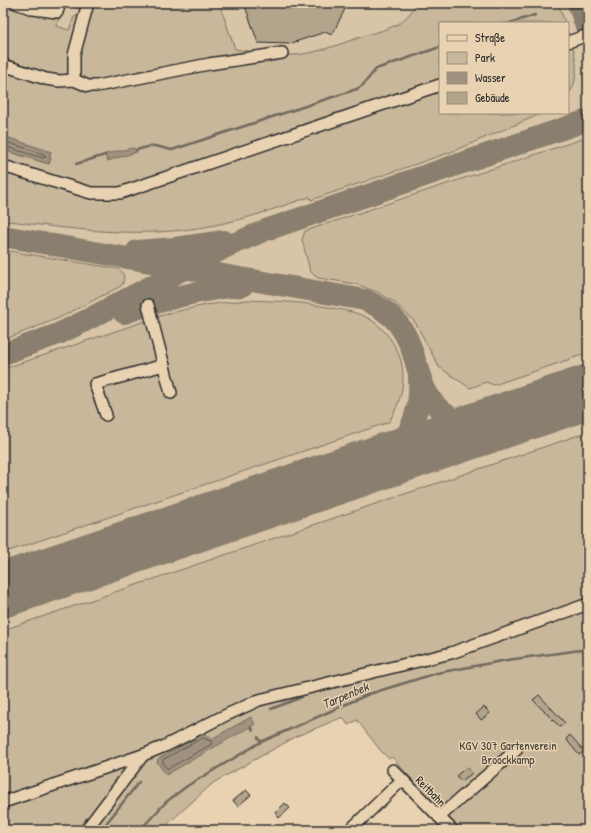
<svg xmlns="http://www.w3.org/2000/svg" width="591" height="833" viewBox="0 0 591 833" font-family="'Patrick Hand',sans-serif">
  <rect width="100%" height="100%" fill="#e8d2b1"/>
  <filter id="ink" filterUnits="userSpaceOnUse"><feTurbulence type="fractalNoise" baseFrequency=".025" numOctaves="2"/><feDisplacementMap in="SourceGraphic" scale="8" xChannelSelector="R" yChannelSelector="G"/><feConvolveMatrix kernelMatrix="1 2 1 2 8 2 1 2 1" color-interpolation-filters="sRGB"/></filter>
  <g filter="url(#ink)">
    <path fill="#d8c4a6" fill-rule="evenodd" d="M3,3H588V634L3,830ZM440,23H568V113H440Z"/>
    <g fill="#c9b79b" stroke="#7a7163">
      <path d="M3,3L41,16L49,14L59,18L56,26L69,30L74,17L81,14L82,10L63,3H85L70,76L65,80L3,63Z"/>
      <path d="M90,3H219L235,49L264,54L120,81L82,82L75,69Z"/>
      <path d="M416,3H558L565,23H440V113H543L451,152L311,200L310,197C284,205 257,216 229,222C156,240 83,231 10,221L9,222L3,221V150L49,164L51,158L49,157L51,152L3,136V67L79,86L281,55C310,57 339,44 367,35C376,32 387,30 396,25C405,21 412,12 416,3Z"/>
      <path d="M568,32C575,51 582,77 568,95Z"/>
      <path d="M588,137V353L494,385L486,382L470,388L439,367L415,322L394,302L377,292L356,284L318,278L314,275L310,271L302,239L305,231Z"/>
      <path d="M3,250L119,269C125,273 125,281 121,286L59,318L3,340Z"/>
      <path d="M246,300C278,301 305,302 337,309C348,311 361,313 371,320C384,328 395,343 400,358C407,381 401,401 389,422L3,553V369L169,313L206,305Z"/>
      <path d="M588,432V830H457L392,757L389,759L380,750L357,720L348,725L343,717L297,736L213,783L161,830H3V630Z"/>
    </g>
    <g fill="#a0927e" stroke="#71695d">
      <path d="M3,136L51,152L49,157L51,158L49,164L3,150Z"/>
      <path d="M132,148L135,149L137,152L107,161L105,154Z"/>
      <path d="M251,717L255,724L166,775L157,762L158,759L203,734L213,738Z"/>
    </g>
    <g fill="none" stroke-linecap="round" stroke-linejoin="round">
      <g stroke="#5a544c" stroke-width="1">
        <path d="M3,141L44,154L46,157L43,158L3,146"/>
        <path d="M203,738L211,741L212,744L169,768H166L163,763V760Z"/>
      </g>
      <g stroke="#71695d" stroke-width="2.5">
        <path d="M510,23L535,15"/>
        <path d="M136,150L151,146H155L172,150L357,89L363,85L376,69L440,47"/>
        <path d="M76,164L105,155"/>
        <path d="M271,709L302,697"/>
        <path d="M251,727L253,730"/>
        <path d="M258,737L261,742"/>
        <path d="M101,830L139,782"/>
        <path d="M140,830L166,802L187,786L261,742L369,694L437,673L507,660L588,649"/>
      </g>
      <g stroke="#8a7e6e" stroke-width="22">
        <path d="M578,3L588,32"/>
        <path d="M3,236L365,300C378,306 391,313 399,325C422,355 413,395 450,417C463,425 479,426 494,424"/>
        <path d="M137,251L175,248L224,241"/>
        <path d="M124,313C163,300 201,289 242,286"/>
        <path d="M3,354L58,334L83,322L224,248L266,230L588,120"/>
        <path d="M374,464C381,460 389,456 395,450C414,431 421,404 419,378"/>
      </g>
      <path stroke="#8a7e6e" stroke-width="55" d="M3,590L588,392"/>
    </g>
    <g fill="#b3a48c" stroke="#2b2b2b">
      <path d="M244,3H348L332,35L325,32L289,44L258,43Z"/>
      <path d="M539,695L565,723L560,727L533,700Z"/>
      <path d="M484,707L490,713L481,720L476,714Z"/>
      <path d="M570,735L584,751L579,755L566,739Z"/>
      <path d="M467,767L472,773L462,781L456,776Z"/>
      <path d="M246,790L251,795L238,806L233,801Z"/>
      <path d="M285,803L290,808L279,818L275,813Z"/>
    </g>
    <g fill="none" stroke-linecap="round" stroke-linejoin="round">
      <g stroke="#2b2b2b" stroke-width="14">
        <g id="minor">
          <path d="M16,3L33,9L57,12L59,6L57,3"/>
          <path d="M568,42L588,35"/>
          <path d="M3,65L46,79L59,81L74,80L88,86H97L209,64L282,53"/>
          <path d="M74,80V55L88,3"/>
          <path d="M3,166L91,193H120L440,85"/>
          <path d="M148,305L171,393"/>
          <path d="M106,415L95,384L164,365"/>
          <path d="M393,770L452,830"/>
          <path d="M3,802L143,755L165,746L222,717L259,700L451,653L588,604"/>
          <path d="M439,817L516,750"/>
          <path d="M86,830L143,755"/>
          <path d="M350,830L402,780"/>
        </g>
      </g>
      <use href="#minor" stroke="#e8d2b1" stroke-width="11"/>
    </g>
  </g>
  <g text-anchor="middle" dominant-baseline="central" stroke-width="3" stroke-linejoin="round" paint-order="stroke">
    <g font-size="12" fill="#43403c" stroke="#e8d2b1">
      <text x="508" y="745">KGV 307 Gartenverein<tspan x="508" dy="14">Broockkamp</tspan></text>
    </g>
    <g font-size="12" fill="#2b2b2b" stroke="#e8d2b1">
      <text transform="translate(431 791) rotate(45)">Reitbahn</text>
    </g>
    <g font-size="13" font-style="italic" fill="#42403c" stroke="#e8d2b1">
      <text transform="translate(345 695) rotate(-23)">Tarpenbek</text>
    </g>
  </g>
  <rect width="591" height="833" fill="none" stroke="#e8d2b1" stroke-width="16"/>
  <rect x="8" y="8" width="575" height="817" fill="none" stroke="#2b2b2b" stroke-width="1.5" filter="url(#ink)"/>
  <rect x="439" y="22" width="130" height="92" fill="#e8d2b1" stroke="#9c8f7b"/>
  <rect x="447" y="35" width="20" height="6" fill="#e8d2b1" stroke="#9c8f7b"/>
  <text x="475" y="42" font-size="12" fill="#2b2b2b">Straße</text>
  <rect x="447" y="52" width="20" height="12" fill="#c9b79b" stroke="#9c8f7b"/>
  <text x="475" y="62" font-size="12" fill="#2b2b2b">Park</text>
  <rect x="447" y="72" width="20" height="12" fill="#a0927e" stroke="#9c8f7b"/>
  <text x="475" y="82" font-size="12" fill="#2b2b2b">Wasser</text>
  <rect x="447" y="92" width="20" height="12" fill="#b3a48c" stroke="#9c8f7b"/>
  <text x="475" y="102" font-size="12" fill="#2b2b2b">Gebäude</text>
</svg>
